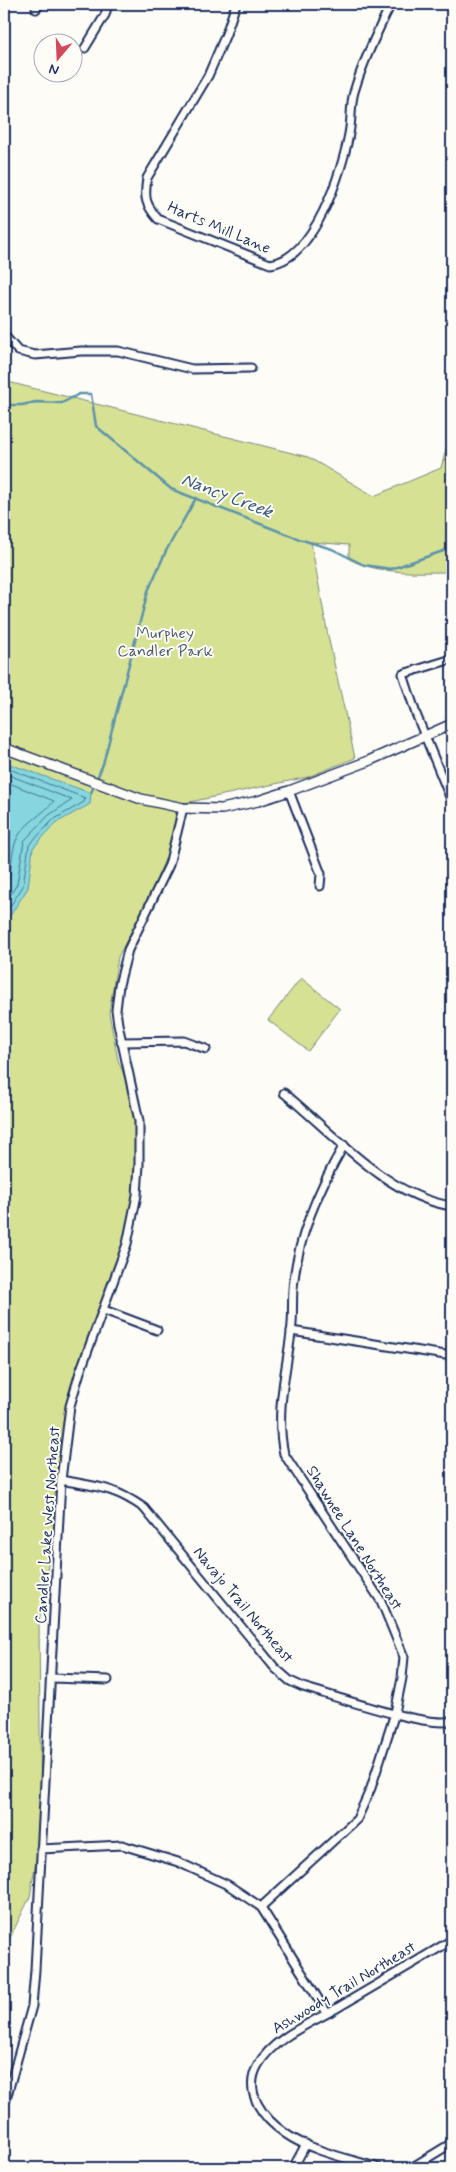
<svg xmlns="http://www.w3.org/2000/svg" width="456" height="2172" viewBox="0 0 456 2172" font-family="Mynerve,sans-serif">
  <rect width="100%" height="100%" fill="#fdfcf7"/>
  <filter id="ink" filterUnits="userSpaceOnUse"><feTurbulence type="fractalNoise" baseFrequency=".02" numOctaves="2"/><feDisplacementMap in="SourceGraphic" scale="10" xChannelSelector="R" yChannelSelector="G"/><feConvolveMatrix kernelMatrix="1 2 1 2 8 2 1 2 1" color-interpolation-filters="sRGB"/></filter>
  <g filter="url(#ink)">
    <g fill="#d6e194" stroke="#788879">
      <path d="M4,381L308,457L374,496L441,468L452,427V572C418,572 379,575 349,559V545L311,542L328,636L355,758L308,777L176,805L174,839L148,899L118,957L109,1013L118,1060L139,1112L137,1189L126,1235L88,1345L69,1431L39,1622L41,1829L30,1897L4,1950Z"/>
      <path d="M301,978L340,1009L308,1051L268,1020Z"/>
    </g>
    <path fill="#85d6de" stroke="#5b93ab" d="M4,762L91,793L90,804L56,823L33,848L28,888L4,925Z"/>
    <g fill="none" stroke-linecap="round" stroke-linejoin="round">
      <g stroke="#457291" stroke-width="1">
        <path d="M4,767L85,798L84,802L53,820L29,845L23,886L4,916"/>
        <path d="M4,773L72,800L49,815L24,841L17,884L4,905"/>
        <path d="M4,781L54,801C44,814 22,824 16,841C9,858 14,875 4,891"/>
      </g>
      <g stroke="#5b93ab" stroke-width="2.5">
        <path d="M4,405H22L36,402L62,403L79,394H91L96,426L171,489L299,539L332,549L364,565L391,569L452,548"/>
        <path d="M91,793L103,764L148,591L166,551L196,498"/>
      </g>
      <g stroke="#1b2f5e" stroke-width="11">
        <g id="minor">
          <path d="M236,4L226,34L208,76L147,178C144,198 145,204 158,219L270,264C314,259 342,172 349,134C352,120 350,105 354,92C363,61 377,32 391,4"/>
          <path d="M36,9L40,4"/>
          <path d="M85,48L105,15L108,4"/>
          <path d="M4,335L18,351L35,355L81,351H118L192,369L251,368"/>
          <path d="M452,659L403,674L416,714L452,802"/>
          <path d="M289,791L321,874L320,886"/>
          <path d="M121,1042L184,1041L206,1049"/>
          <path d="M284,1093C333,1133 387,1197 452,1206"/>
          <path d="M104,1310L157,1330"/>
          <path d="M291,1331L452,1356"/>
          <path d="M61,1480C97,1487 113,1486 144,1508L275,1668L290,1681L303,1687C334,1696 426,1728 452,1721"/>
          <path d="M52,1678L108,1680"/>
          <path d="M41,1849L122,1845L178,1862L228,1885L261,1907L327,2013"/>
          <path d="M261,1907L357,1819L371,1788L395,1713L402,1678L404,1657L381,1601L284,1454C275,1412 286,1374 291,1333C294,1315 291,1297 294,1280C299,1233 321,1185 344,1145"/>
          <path d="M4,2106L32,2006L35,1970L61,1480L70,1406L80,1372L127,1244L137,1195L139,1165V1121L118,1024L116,1010L119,985L128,950L169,865L183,808"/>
          <path d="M293,2168L306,2144"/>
          <path d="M379,2168C353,2160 308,2150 286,2134C264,2119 242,2093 258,2065C274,2037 311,2023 337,2008C376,1985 414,1963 452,1940"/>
          <path d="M411,2168L452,2143"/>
        </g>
      </g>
      <g stroke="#1b2f5e" stroke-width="12">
        <path id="tertiary" d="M4,748L141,799L183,808L222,809L258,801L289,791L366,762L452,724"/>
      </g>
      <use href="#minor" stroke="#fdfcf7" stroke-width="7"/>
      <use href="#tertiary" stroke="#fdfcf7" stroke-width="9"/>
    </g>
  </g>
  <g text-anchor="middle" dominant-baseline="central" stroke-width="4" stroke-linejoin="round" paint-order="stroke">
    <g font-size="16" fill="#1b2f5e" stroke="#fdfcf7">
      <text transform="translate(219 228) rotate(23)">Harts Mill Lane</text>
      <text transform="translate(48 1525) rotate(-86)">Candler Lake West Northeast</text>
      <text transform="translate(354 1538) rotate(58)">Shawnee Lane Northeast</text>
      <text transform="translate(243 1605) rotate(50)">Navajo Trail Northeast</text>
      <text transform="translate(344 1988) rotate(-31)">Ashwoody Trail Northeast</text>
    </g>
    <g font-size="16" fill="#4a5c6c" stroke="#fdfcf7">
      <text x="165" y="633">Murphey<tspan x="165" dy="18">Candler Park</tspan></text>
    </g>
    <g font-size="18" font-style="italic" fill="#36597e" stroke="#fdfcf7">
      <text transform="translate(227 496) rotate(21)">Nancy Creek</text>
    </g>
  </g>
  <rect width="456" height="2172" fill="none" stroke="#fdfcf7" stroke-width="20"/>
  <rect x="10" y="10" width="436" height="2152" fill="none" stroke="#1b2f5e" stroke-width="2" filter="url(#ink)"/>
  <g transform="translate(58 58) rotate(199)"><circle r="24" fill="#fdfcf7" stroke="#a3aaba"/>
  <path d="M0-4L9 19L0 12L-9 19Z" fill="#d1495b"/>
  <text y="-8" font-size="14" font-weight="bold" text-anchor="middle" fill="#1b2f5e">N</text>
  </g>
</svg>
